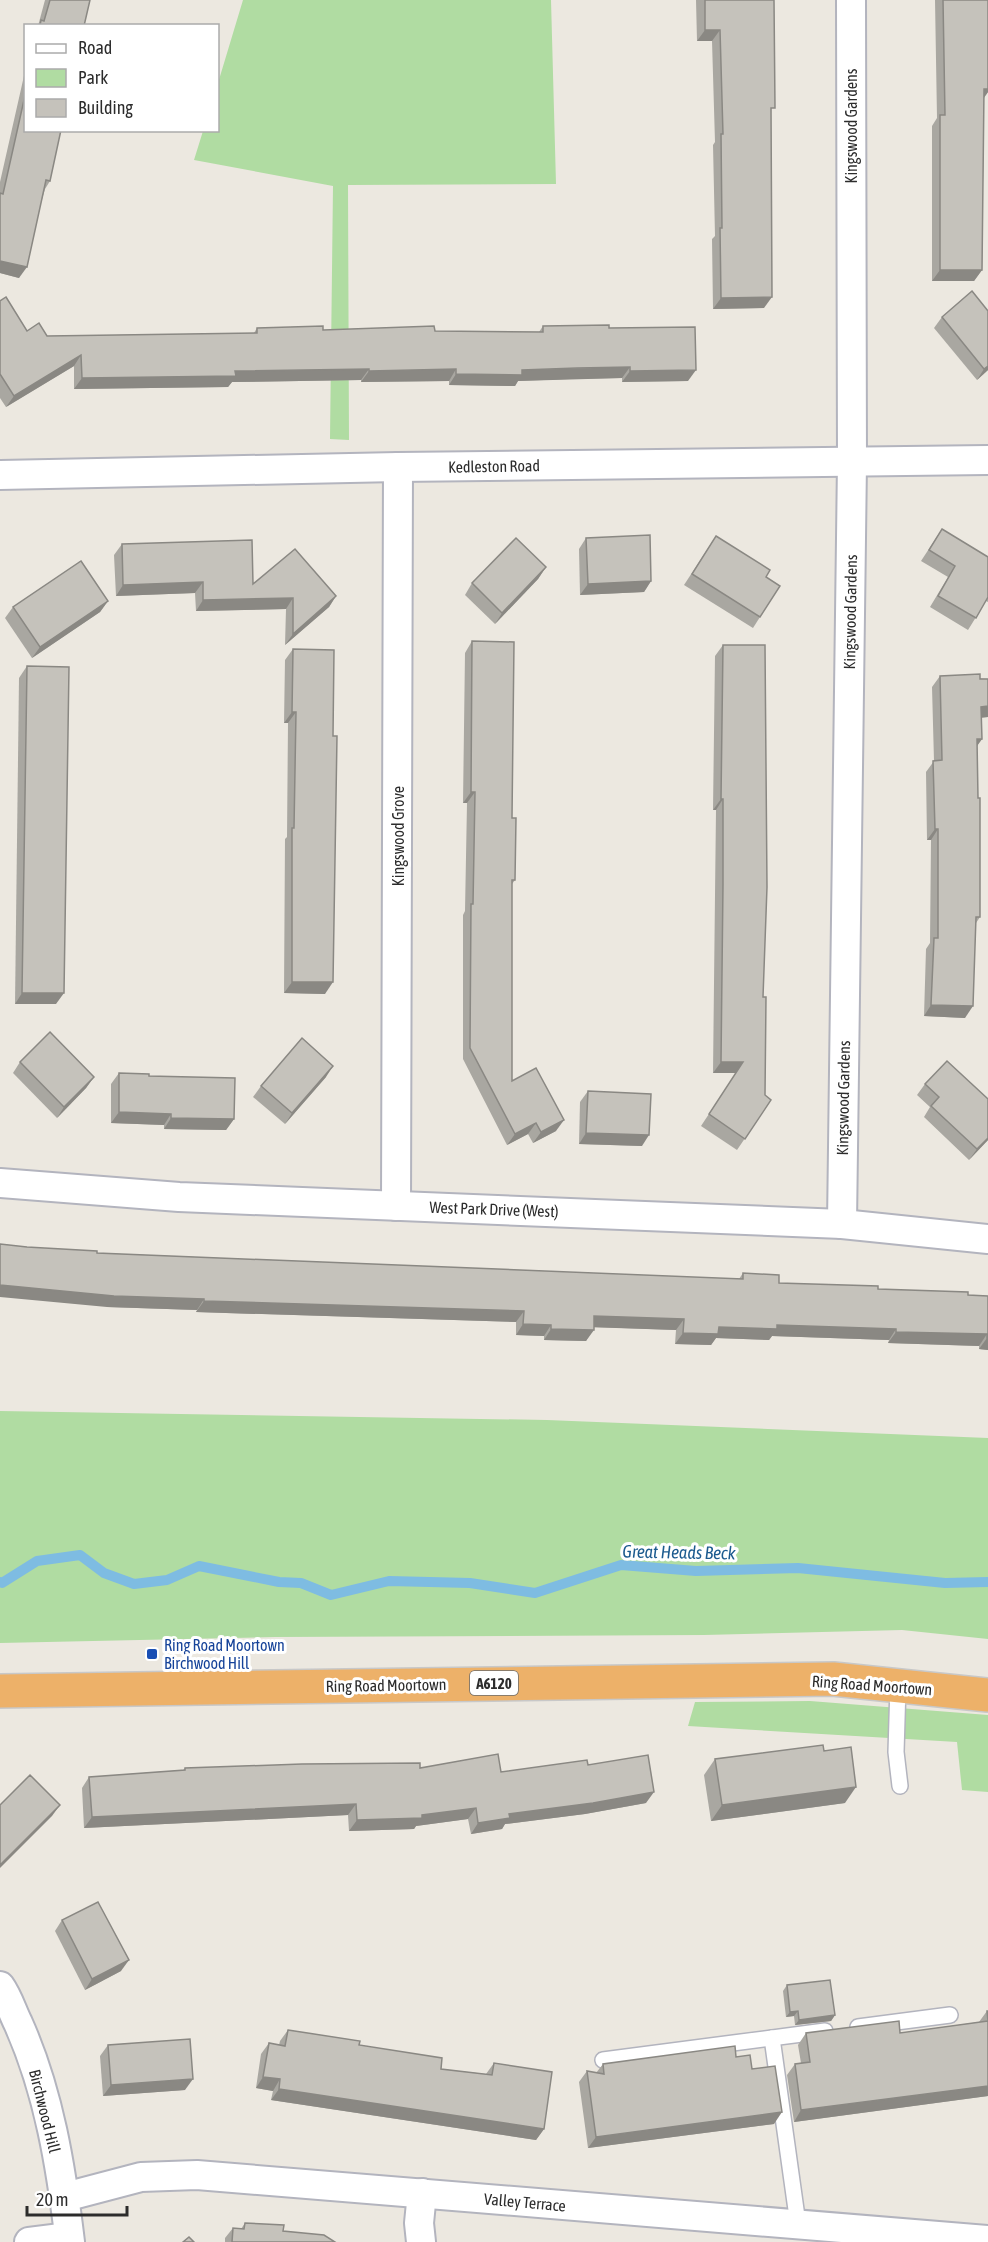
<svg xmlns="http://www.w3.org/2000/svg" width="988" height="2242" viewBox="0 0 988 2242" font-family="'Asap Condensed',sans-serif">
  <rect width="100%" height="100%" fill="#ece8e0"/>
  <g fill="#b0dca2">
    <path d="M243,0H551L556,184L348,185L349,440L330,439L333,186L194,160L203,131L218,130V83Z"/>
    <path d="M0,1411L547,1420L988,1438V1639L902,1630L704,1635L275,1637L0,1643Z"/>
    <path d="M810,1701L988,1715V1792L962,1790L957,1742L688,1726L695,1702Z"/>
  </g>
  <g fill="none" stroke-linecap="round" stroke-linejoin="round">
    <path stroke="#7ebce2" stroke-width="10" d="M0,1582L2,1583L37,1561L80,1555L104,1573L134,1584L167,1580L199,1566L279,1582L301,1583L331,1595L389,1581L470,1583L535,1593L621,1565L696,1571L798,1568L945,1583L988,1582"/>
    <g stroke="#b3b4be" stroke-width="18">
      <g id="lane">
        <path d="M898,1686L896,1752L900,1786"/>
        <path d="M858,2027L950,2015"/>
        <path d="M772,2038L798,2224"/>
        <path d="M603,2060L825,2031"/>
      </g>
    </g>
    <g stroke="#b3b4be" stroke-width="32">
      <g id="street">
        <path d="M0,475L398,467L988,460"/>
        <path d="M0,1183L179,1197L842,1224L988,1239"/>
        <path d="M396,1206L398,467"/>
        <path d="M842,1224L852,462L851,0"/>
        <path d="M0,1986C8,1997 12,2011 18,2023C49,2092 61,2167 70,2242"/>
        <path d="M65,2197L141,2177L197,2175L988,2240"/>
        <path d="M29,2242L69,2237"/>
        <path d="M421,2242L419,2223L422,2193"/>
      </g>
    </g>
    <g stroke="#c8c8c8" stroke-width="36">
      <path id="highway" d="M0,1691L833,1679L988,1695"/>
    </g>
    <use href="#lane" stroke="#fff" stroke-width="15"/>
    <use href="#street" stroke="#fff" stroke-width="28"/>
    <use href="#highway" stroke="#edb169" stroke-width="33"/>
  </g>
  <g fill="#a9a7a1">
    <path d="M45,0H90L84,26H38Z"/>
    <path d="M696,0H774L771,114L764,308L713,309L712,239L715,236L713,145L715,142L712,41H697Z"/>
    <path d="M935,0H988V92L984,98L982,270L974,281H932V126L937,118Z"/>
    <path d="M26,67V130L50,181L45,189L19,278L0,273V182Z"/>
    <path d="M0,301L27,331L47,336L254,333L257,328L323,330L539,332L543,326L609,328L688,381L622,382V378L569,379L518,381L515,386L449,385V381L361,382V380L232,382L228,387L74,389V366L6,407L0,398Z"/>
    <path d="M988,311V370L977,380L934,328L942,317Z"/>
    <path d="M942,529L988,557V602L986,601L968,630L930,607L948,577L921,561Z"/>
    <path d="M716,536L766,577L760,617L753,628L684,585Z"/>
    <path d="M586,538L651,581L644,592L580,595L579,549Z"/>
    <path d="M122,544L253,584L336,596L329,607L285,645L286,609L196,611L195,593L116,596L114,555Z"/>
    <path d="M546,567L538,579L495,624L465,595L472,583Z"/>
    <path d="M108,601L100,612L32,658L5,618L13,607Z"/>
    <path d="M472,641L512,818L515,880L512,884V1081L556,1131L533,1143L528,1134L507,1145L463,1059V915L465,911L467,803H463L465,653Z"/>
    <path d="M723,645L763,997L765,1095L771,1100L737,1150L701,1126L736,1073H713L715,895L716,810H713L715,656Z"/>
    <path d="M293,649L325,994L284,993L285,839L287,837L288,723H284L285,660Z"/>
    <path d="M27,666L56,1004H15L19,678Z"/>
    <path d="M940,676L988,679V717L981,718L982,739L977,746L980,917L976,923L965,1018L924,1016L926,949L930,943L931,840H927L926,772L934,761L932,687Z"/>
    <path d="M20,1062L94,1077L86,1088L57,1118L13,1073Z"/>
    <path d="M119,1073L149,1076L234,1119L226,1130L164,1129V1125L111,1123V1084Z"/>
    <path d="M326,1077L285,1124L253,1097L261,1086Z"/>
    <path d="M925,1084L988,1140L969,1160L924,1117L930,1107L917,1095Z"/>
    <path d="M588,1091L642,1146L579,1144L580,1102Z"/>
    <path d="M97,1253L739,1279L743,1273L779,1283L988,1296V1350L979,1349V1346L888,1343L889,1340L772,1336L769,1340L716,1338L711,1345L675,1344L676,1330L594,1327L586,1341L544,1340V1336L516,1335V1322L196,1312L197,1310L107,1307Z"/>
    <path d="M824,1751L845,1803L711,1821L704,1775L715,1759Z"/>
    <path d="M588,1765L646,1803L585,1814L505,1824L502,1829L471,1834L468,1819L416,1826L414,1829L349,1831L348,1815L84,1828L82,1788L89,1777L183,1770L185,1768H420L501,1772Z"/>
    <path d="M62,1920L121,1971L85,1990L55,1931Z"/>
    <path d="M787,1985L835,2015L831,2021L795,2025L794,2016L786,2017L783,1991Z"/>
    <path d="M987,2011H988V2096L794,2122L787,2075L795,2064L801,2063L798,2045L806,2033H900L979,2022Z"/>
    <path d="M288,2030L359,2045L441,2069L486,2074L494,2063L544,2129L536,2140L271,2100L273,2091L256,2088L261,2054L269,2043L279,2045L280,2041Z"/>
    <path d="M108,2045L185,2090L103,2096L100,2056Z"/>
    <path d="M736,2057L752,2069L774,2124L588,2148L579,2082L587,2071L596,2073L603,2064Z"/>
    <path d="M245,2223L283,2231L335,2242H225V2238L233,2228L241,2229Z"/>
  </g>
  <g fill="#8a8883">
    <path d="M705,30H720L712,41H697Z"/>
    <path d="M984,89H988V92L982,100Z"/>
    <path d="M0,261L27,267L19,278L0,273Z"/>
    <path d="M940,270H982L974,281H932Z"/>
    <path d="M772,297L764,308L713,309L721,298Z"/>
    <path d="M81,355L74,366L6,407L14,396Z"/>
    <path d="M988,366V370L977,380L984,369Z"/>
    <path d="M630,367L622,378L518,381L515,386L449,385L456,374L522,370Z"/>
    <path d="M369,369L361,380L232,382L228,387L74,389L82,378L235,371Z"/>
    <path d="M456,369L449,381L361,382L369,371Z"/>
    <path d="M696,370L688,381L622,382L630,371Z"/>
    <path d="M546,567L538,579L495,624L502,613Z"/>
    <path d="M651,581L644,592L580,595L588,584Z"/>
    <path d="M203,582L195,593L116,596L123,585Z"/>
    <path d="M336,596L329,607L285,645L293,634Z"/>
    <path d="M293,598L286,609L196,611L203,600Z"/>
    <path d="M108,601L100,612L32,658L40,647Z"/>
    <path d="M988,706V717L973,718L981,707Z"/>
    <path d="M292,712H296L288,723H284Z"/>
    <path d="M977,739H982L974,750Z"/>
    <path d="M471,792H475L467,803H463Z"/>
    <path d="M721,799H723L716,810H713Z"/>
    <path d="M935,829H938L931,840H927Z"/>
    <path d="M292,982H333L325,994L284,993Z"/>
    <path d="M22,993H64L56,1004H15Z"/>
    <path d="M931,1005L973,1006L965,1018L924,1016Z"/>
    <path d="M721,1062H743L736,1073H713Z"/>
    <path d="M333,1066L326,1077L285,1124L292,1113Z"/>
    <path d="M94,1077L86,1088L57,1118L64,1107Z"/>
    <path d="M119,1112L171,1114L164,1125L111,1123Z"/>
    <path d="M171,1118L234,1119L226,1130L164,1129Z"/>
    <path d="M564,1120L556,1131L533,1143L541,1132Z"/>
    <path d="M536,1123L528,1134L507,1145L515,1134Z"/>
    <path d="M586,1133L649,1135L642,1146L579,1144Z"/>
    <path d="M988,1138V1140L969,1160L977,1149Z"/>
    <path d="M0,1285L204,1299L197,1310L107,1307L0,1297Z"/>
    <path d="M204,1301L524,1311L516,1322L196,1312Z"/>
    <path d="M594,1316L684,1319L676,1330L586,1327Z"/>
    <path d="M523,1324L551,1325L544,1336L516,1335Z"/>
    <path d="M777,1325L896,1329L889,1340L772,1336L769,1340L716,1338L711,1345L675,1344L683,1333L719,1327Z"/>
    <path d="M551,1329L594,1330L586,1341L544,1340Z"/>
    <path d="M896,1332L987,1334L979,1346L888,1343Z"/>
    <path d="M987,1338H988V1350L979,1349Z"/>
    <path d="M856,1787L845,1803L711,1821L722,1805Z"/>
    <path d="M654,1792L646,1803L585,1814L505,1824L502,1829L471,1834L478,1823L509,1814Z"/>
    <path d="M356,1804L348,1815L84,1828L92,1817Z"/>
    <path d="M60,1805L52,1816L0,1868V1865Z"/>
    <path d="M476,1808L468,1819L416,1826L414,1829L349,1831L357,1820L422,1815Z"/>
    <path d="M129,1960L121,1971L85,1990L92,1979Z"/>
    <path d="M798,2011L794,2016L786,2017L790,2012Z"/>
    <path d="M835,2015L831,2021L795,2025L799,2020Z"/>
    <path d="M263,2077L280,2079L273,2091L256,2088Z"/>
    <path d="M193,2079L185,2090L103,2096L111,2085Z"/>
    <path d="M988,2086V2096L794,2122L801,2110Z"/>
    <path d="M279,2089L544,2129L536,2140L271,2100Z"/>
    <path d="M782,2112L774,2124L588,2148L596,2137Z"/>
  </g>
  <g fill="#c5c2bb" stroke="#8a8883" stroke-width="1.5">
    <path d="M50,0H90L84,26H40L41,20L44,21Z"/>
    <path d="M705,0H774L775,108H771L772,297L721,298L720,228H722L721,134H723L720,30H705Z"/>
    <path d="M943,0H988V89H984L982,270H940V115H945Z"/>
    <path d="M26,91V130H61L50,181L46,180L27,267L0,261V193L3,194Z"/>
    <path d="M972,291L988,311V366L984,369L942,317Z"/>
    <path d="M6,297L27,331L39,323L47,336L257,333V328L323,326V330L434,326L435,331L543,332V326L609,325V328L695,327L696,370L630,371V367L577,368L522,370V375L456,374V369L369,371V369L235,371L236,376L82,378L81,355L14,396L0,374V301Z"/>
    <path d="M942,529L988,557V597L976,618L938,596L955,566L929,550Z"/>
    <path d="M650,535L651,581L588,584L586,538Z"/>
    <path d="M716,536L770,570L766,577L780,586L760,617L692,574Z"/>
    <path d="M516,538L546,567L502,613L472,583Z"/>
    <path d="M252,540L253,584L295,549L336,596L293,634V598L203,600V582L123,585L122,544Z"/>
    <path d="M81,561L108,601L40,647L13,607Z"/>
    <path d="M472,641L514,642L512,818H516L515,880H512V1081L536,1068L564,1120L541,1132L536,1123L515,1134L470,1048L471,904H473L475,792H471Z"/>
    <path d="M723,645H765L767,887L763,997H766L765,1095L771,1100L745,1139L709,1114L743,1062H721L723,884V799H721Z"/>
    <path d="M293,649L334,650L333,736H337L333,982H292V828H294L296,712H292Z"/>
    <path d="M27,666L69,667L64,993H22Z"/>
    <path d="M980,674V679H988V706L981,707L982,739H977L978,798H980V917H976L973,1006L931,1005L934,938H938V829H935L933,761L942,760L940,676Z"/>
    <path d="M50,1032L94,1077L64,1107L20,1062Z"/>
    <path d="M302,1038L333,1066L292,1113L261,1086Z"/>
    <path d="M947,1061L988,1099V1138L977,1149L931,1106L939,1097L925,1084Z"/>
    <path d="M119,1073L149,1074V1076L235,1078L234,1119L171,1118V1114L119,1112Z"/>
    <path d="M588,1091L651,1094L649,1135L586,1133Z"/>
    <path d="M0,1244L27,1247L97,1251V1253L743,1279V1273L779,1275V1283L878,1286V1289L968,1292V1295L988,1296V1338H987V1334L896,1332V1329L777,1325V1329L719,1327L718,1334L683,1333L684,1319L594,1316V1330L551,1329V1325L523,1324L524,1311L204,1301V1299L114,1296L0,1285Z"/>
    <path d="M823,1745L824,1751L851,1747L856,1787L722,1805L715,1759Z"/>
    <path d="M498,1754L501,1772L587,1760L588,1765L648,1755L654,1792L593,1803L509,1814L510,1818L478,1823L476,1808L422,1815V1818L357,1820L356,1804L92,1817L89,1777L185,1770V1768L302,1764L420,1763V1768Z"/>
    <path d="M30,1775L60,1805L0,1865V1805Z"/>
    <path d="M98,1902L129,1960L92,1979L62,1920Z"/>
    <path d="M830,1980L835,2015L799,2020L798,2011L790,2012L787,1985Z"/>
    <path d="M987,2011H988V2086L801,2110L795,2064L810,2062L806,2033L899,2021L900,2033L988,2021Z"/>
    <path d="M288,2030L360,2041L359,2045L442,2058L441,2069L492,2075L494,2063L552,2072L544,2129L279,2089L280,2079L263,2077L269,2043L285,2046Z"/>
    <path d="M190,2039L193,2079L111,2085L108,2045Z"/>
    <path d="M735,2046L736,2057L750,2055L752,2069L775,2066L782,2112L596,2137L587,2071L604,2074L603,2064Z"/>
    <path d="M245,2223L284,2225L283,2231L324,2235L335,2242H232L233,2228L244,2229Z"/>
    <path d="M189,2237L194,2242H183Z"/>
  </g>
  <rect fill="#1a4fb4" stroke="#fff" stroke-width="2" x="146" y="1648" width="12" height="12" rx="3"/>
  <g text-anchor="middle" dominant-baseline="central" stroke-width="6" stroke-linejoin="round" paint-order="stroke">
    <rect fill="#fff" stroke="#6b6b6b" stroke-width="1.5" x="470" y="1671" width="48" height="24" rx="4.5"/>
    <g font-size="15" font-weight="bold" fill="#2c2c2c">
      <text x="494" y="1683">A6120</text>
    </g>
    <g font-size="16" fill="#2c2c2c" stroke="#fff">
      <text transform="translate(851 126) rotate(-90)">Kingswood Gardens</text>
      <text transform="translate(494 466) rotate(-1)">Kedleston Road</text>
      <text transform="translate(850 612) rotate(-89)">Kingswood Gardens</text>
      <text transform="translate(398 836) rotate(-90)">Kingswood Grove</text>
      <text transform="translate(843 1098) rotate(-89)">Kingswood Gardens</text>
      <text transform="translate(494 1209) rotate(2)">West Park Drive (West)</text>
      <text transform="translate(386 1685) rotate(-1)">Ring Road Moortown</text>
      <text transform="translate(872 1685) rotate(4)">Ring Road Moortown</text>
      <text transform="translate(45 2111) rotate(76)">Birchwood Hill</text>
      <text transform="translate(525 2202) rotate(5)">Valley Terrace</text>
    </g>
    <g font-size="16" fill="#164399" stroke="#fff" text-anchor="start">
      <text x="164" y="1645">Ring Road Moortown<tspan x="164" dy="18">Birchwood Hill</tspan></text>
    </g>
    <g font-size="18" font-style="italic" fill="#1c5b8f" stroke="#fff">
      <text transform="translate(679 1552) rotate(1)">Great Heads Beck</text>
    </g>
  </g>
  <rect x="24" y="24" width="195" height="108" fill="#ffffff" stroke="#ababab" stroke-width="1.5"/>
  <rect x="36" y="44" width="30" height="9" fill="#ffffff" stroke="#ababab" stroke-width="1.5"/>
  <text x="78" y="54" font-size="18" fill="#2c2c2c">Road</text>
  <rect x="36" y="69" width="30" height="18" fill="#b0dca2" stroke="#ababab" stroke-width="1.5"/>
  <text x="78" y="84" font-size="18" fill="#2c2c2c">Park</text>
  <rect x="36" y="99" width="30" height="18" fill="#c5c2bb" stroke="#ababab" stroke-width="1.5"/>
  <text x="78" y="114" font-size="18" fill="#2c2c2c">Building</text>
  <path d="M27 2206v9h100v-9" fill="none" stroke="#2c2c2c" stroke-width="3"/>
  <text x="36" y="2206" font-size="18" fill="#2c2c2c" stroke="#ffffff" stroke-width="4.5" paint-order="stroke">20 m</text>
</svg>
